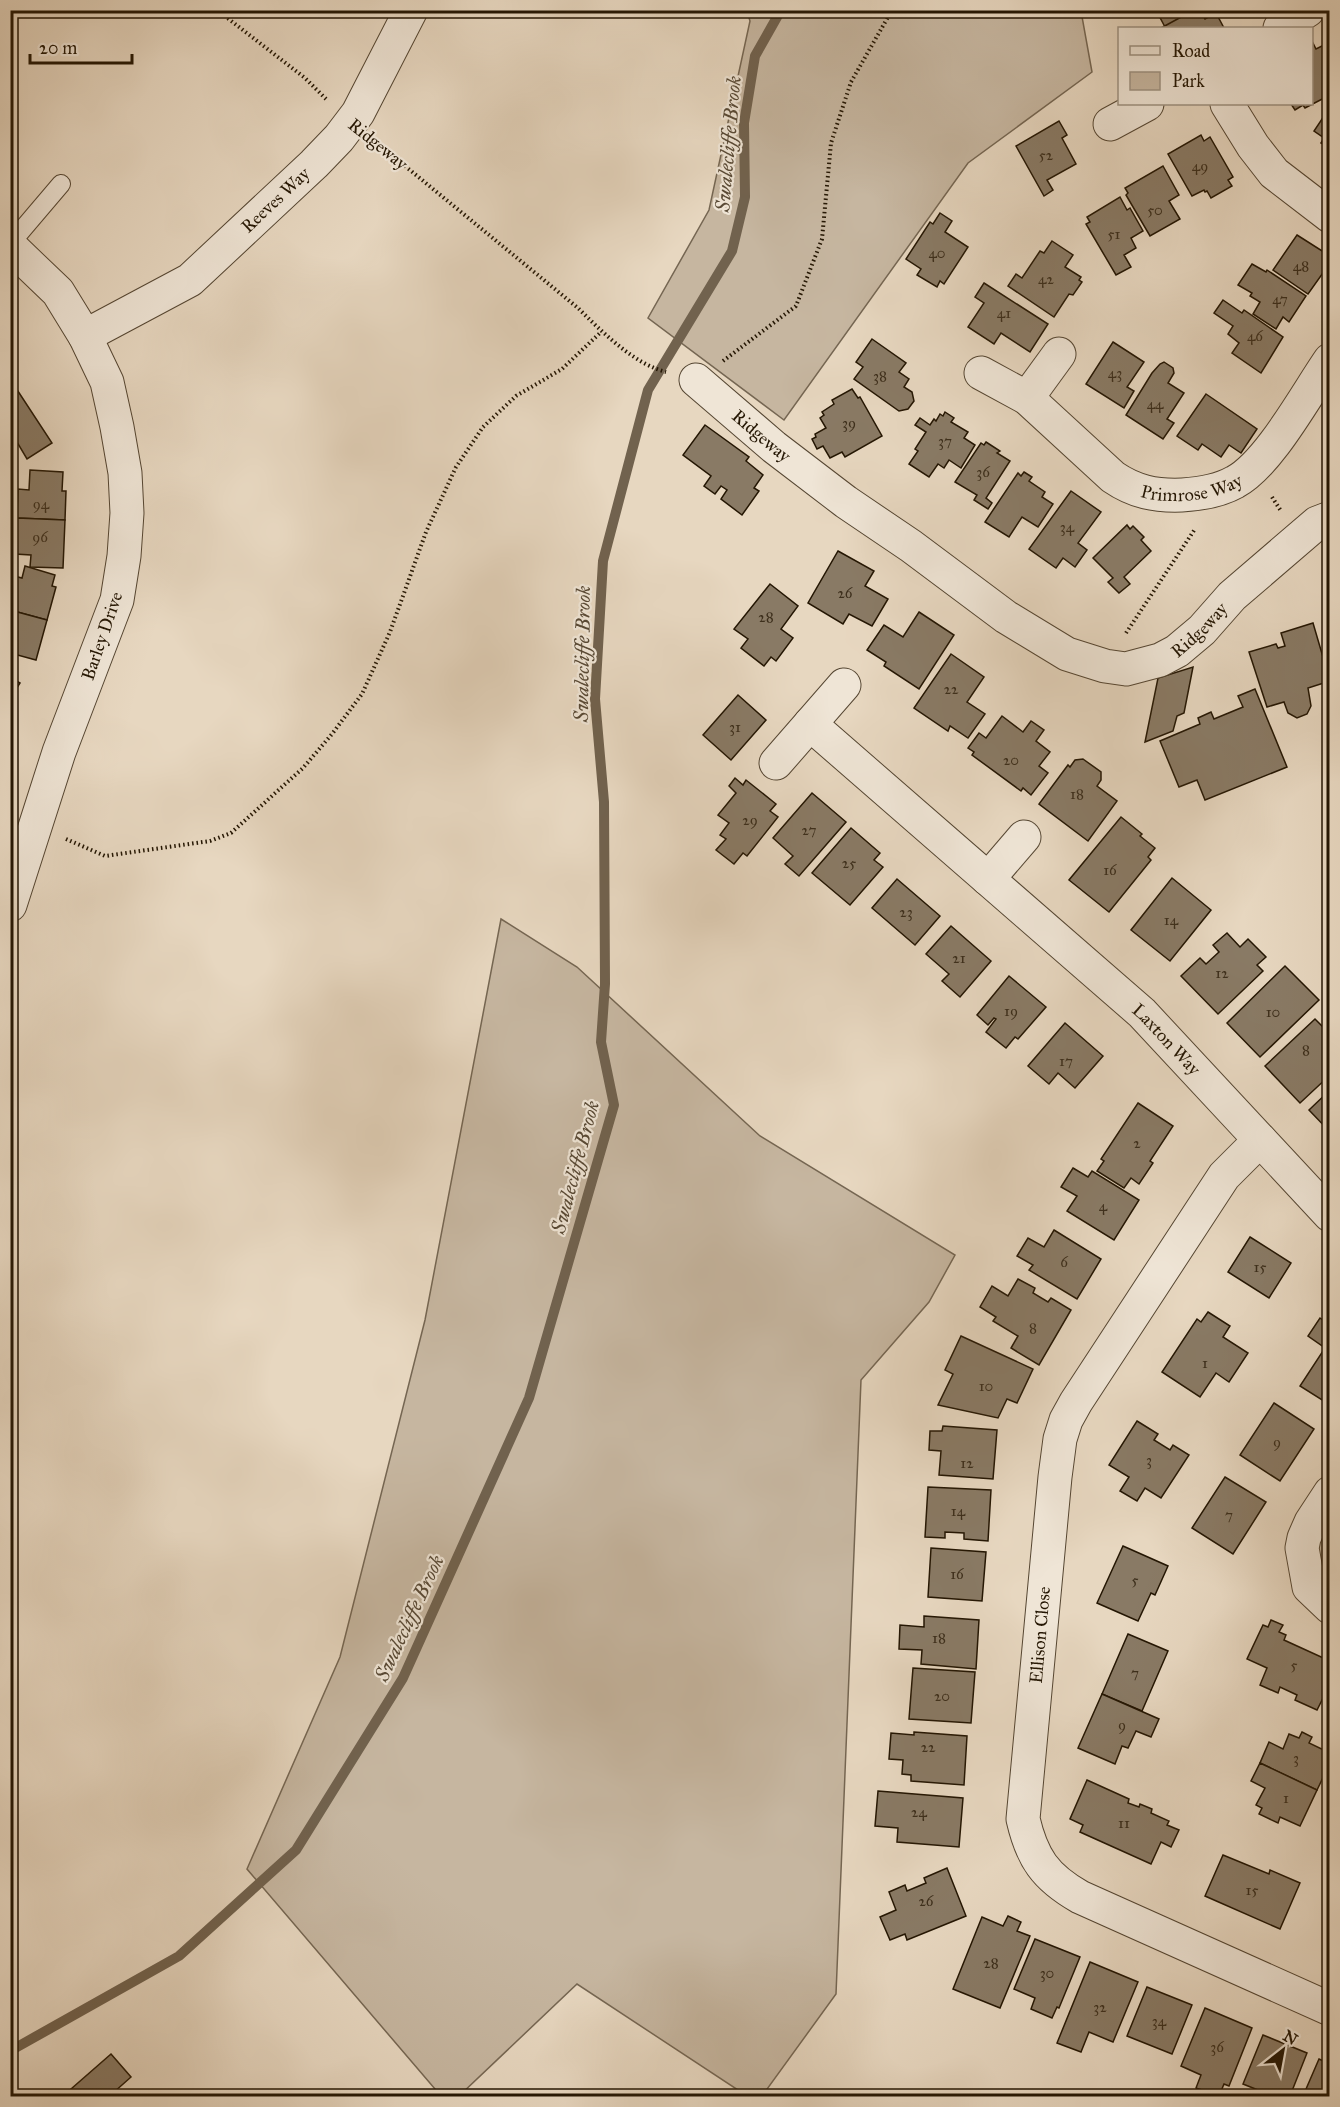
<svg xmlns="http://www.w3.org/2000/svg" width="1340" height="2107" viewBox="0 0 1340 2107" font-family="'IM FELL Great Primer',serif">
  <rect width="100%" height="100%" fill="#e7d7c0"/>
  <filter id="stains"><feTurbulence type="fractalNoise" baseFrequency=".00333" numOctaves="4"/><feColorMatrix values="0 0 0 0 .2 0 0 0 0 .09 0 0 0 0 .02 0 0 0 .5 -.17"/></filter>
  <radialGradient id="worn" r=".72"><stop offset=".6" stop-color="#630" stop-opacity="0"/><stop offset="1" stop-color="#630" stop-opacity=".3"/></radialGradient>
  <g fill="#c6b6a0" stroke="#756652" stroke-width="1.5">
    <path d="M747,11H1081L1092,72L968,163L784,420L648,318L709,210L750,21Z"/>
    <path d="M501,919L577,967L760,1136L955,1255L929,1302L861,1380L836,1994L762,2096H747L577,1984L459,2096H441L247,1869L340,1657L425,1320Z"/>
    <path d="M1329,1517V1587L1321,1571L1318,1543Z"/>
  </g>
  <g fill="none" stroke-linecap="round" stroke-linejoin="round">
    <path stroke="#71624e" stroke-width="10" d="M10,2051L179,1956L296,1850L403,1678L529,1398L614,1105L601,1042L605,984L604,802L595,699L603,561L648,390L732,251L745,197L744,123L755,56L781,10"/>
  </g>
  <g fill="#897a65" stroke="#241603" stroke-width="1.5">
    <path d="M1156,10H1193V11L1165,27Z"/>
    <path d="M1200,10L1205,19L1216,13L1224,28H1161L1194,10Z"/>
    <path d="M1312,41L1316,49L1330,42V95L1305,108L1303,105L1295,110L1291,104H1312Z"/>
    <path d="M1330,107V148L1321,143L1324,138L1314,131Z"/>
    <path d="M1059,121L1067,135L1062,138L1076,164L1047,180L1053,190L1044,196L1016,146Z"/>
    <path d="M1201,135L1204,141L1210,137L1233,177L1228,180L1232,186L1211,198L1207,191L1205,192L1204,190L1192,196L1168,154Z"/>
    <path d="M1163,166L1179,195L1169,201L1180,219L1150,236L1126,195L1128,193L1125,188Z"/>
    <path d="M1120,197L1127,210L1130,208L1143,231L1131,238L1136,248L1124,255L1131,267L1116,275L1086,224L1090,222L1087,217Z"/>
    <path d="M940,213L952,221L945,232L968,247L944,284L940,281L937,287L917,275L921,269L906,259L930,222L933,224Z"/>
    <path d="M1297,235L1330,256V263L1308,294L1273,270Z"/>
    <path d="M1052,241L1073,255L1065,267L1081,277L1079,280L1082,282L1073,295L1069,294L1054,317L1008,286L1016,274L1022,278L1040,251L1044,253Z"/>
    <path d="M1252,264L1266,272L1267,270L1306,296L1289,322L1283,317L1276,329L1253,314L1260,302L1250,296L1252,293L1238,285Z"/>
    <path d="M984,283L1048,324L1030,352L1001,333L994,344L968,327L984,303L975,297Z"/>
    <path d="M1223,300L1242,313L1244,310L1283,337L1261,373L1232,353L1239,343L1228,334L1233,326L1214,313Z"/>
    <path d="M872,339L906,363L899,372L909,379L904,387L912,392L914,401L908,409L899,411L854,379L863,367L856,362Z"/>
    <path d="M1113,342L1144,362L1127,387L1134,391L1124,408L1086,384Z"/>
    <path d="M1164,362L1173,368L1174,373L1168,383L1184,393L1167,419L1174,423L1163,439L1126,415L1152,373L1160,364Z"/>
    <path d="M10,379L52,443L27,459L17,442L10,446Z"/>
    <path d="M852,389L858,398L860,397L882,436L845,457L842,452L830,458L823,446L817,449L812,439L816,437L815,434L826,428L820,418L824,415L822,412L834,404L832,400Z"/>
    <path d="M1206,394L1257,429L1241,453L1229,445L1221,457L1202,444L1198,450L1177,436Z"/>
    <path d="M945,412L954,418L951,422L968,432L964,438L975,445L961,468L949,460L944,468L938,464L929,477L909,464L918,451L915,449L926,432L915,425L920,418L930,425L934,419L936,421L940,414L943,416Z"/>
    <path d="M705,425L749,457L746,461L763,475L754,488L759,491L742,515L721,499L727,490L721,486L715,494L704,486L711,476L683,455Z"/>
    <path d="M986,442L1000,451L997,453L1010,461L986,498L992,503L988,509L974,500L977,495L955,482L981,443L984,445Z"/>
    <path d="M30,470L63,472L62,491H66L65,520L17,518L18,489L29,490Z"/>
    <path d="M1024,472L1032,477L1029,481L1045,492L1042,497L1053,504L1038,527L1022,517L1009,537L985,522L1018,473L1021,476Z"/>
    <path d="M1071,491L1101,512L1078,543L1087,550L1075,567L1063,558L1056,568L1029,549Z"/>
    <path d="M17,518L65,520L63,568L30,567L31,555L15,554Z"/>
    <path d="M1127,525L1130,529L1133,526L1144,537L1141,540L1151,551L1124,577L1130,584L1119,593L1108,582L1113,578L1093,558Z"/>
    <path d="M838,551L874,571L865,586L888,599L872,626L849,614L843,624L808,603Z"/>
    <path d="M25,566L55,575L52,586L56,587L47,620L10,610V575L22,578Z"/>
    <path d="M770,584L798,606L781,629L793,638L776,661L771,657L764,666L741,648L748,639L734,629Z"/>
    <path d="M10,610L47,620L36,660L10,653Z"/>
    <path d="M919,612L954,635L919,689L884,666L886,662L867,650L884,625L903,637Z"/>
    <path d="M1313,623L1330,681L1308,688L1311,706L1307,714L1297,718L1288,713L1284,702L1267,707L1249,652L1276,644L1278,648L1285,646L1281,633Z"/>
    <path d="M951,654L984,677L967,702L985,714L968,738L950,726L948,731L914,708Z"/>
    <path d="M1193,667L1184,713L1177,716L1173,731L1145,742L1158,678Z"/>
    <path d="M10,677L20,683L10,699Z"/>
    <path d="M1255,689L1287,767L1205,800L1197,780L1179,787L1160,741L1200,724L1198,718L1211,712L1214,719L1243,707L1238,696Z"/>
    <path d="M738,695L766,720L731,760L703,735Z"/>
    <path d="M1002,716L1023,732L1031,721L1044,730L1036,741L1050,752L1039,766L1048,773L1031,795L1023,788L1021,791L972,755L974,752L968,748L979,733L986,738Z"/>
    <path d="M1083,759L1101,772V780L1097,786L1117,801L1088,841L1039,804L1068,765L1070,767L1075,760Z"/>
    <path d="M735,778L743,785L746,780L776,804L770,811L778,817L747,856L743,853L734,864L716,850L726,839L720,835L729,823L718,815L736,793L729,786Z"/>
    <path d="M812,793L846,822L799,876L785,864L793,856L773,838Z"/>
    <path d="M1121,817L1142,834L1140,836L1155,848L1148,857L1151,860L1109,912L1069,880Z"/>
    <path d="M851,828L880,853L874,860L883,867L850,905L812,873Z"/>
    <path d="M1172,878L1211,910L1170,961L1131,930Z"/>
    <path d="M897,879L940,916L915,945L872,908Z"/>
    <path d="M951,926L991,961L960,997L942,981L949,974L926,954Z"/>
    <path d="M1227,933L1240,947L1248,939L1266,957L1257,965L1263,971L1218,1014L1181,976L1200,958L1206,964L1219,952L1213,945Z"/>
    <path d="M1285,966L1319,1000L1260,1057L1227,1023Z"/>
    <path d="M1009,976L1046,1007L1018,1039L1015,1037L1006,1048L986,1032L996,1019L994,1018L988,1025L977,1015Z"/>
    <path d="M1315,1019L1330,1034V1075L1300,1103L1265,1066Z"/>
    <path d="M1065,1023L1103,1056L1075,1088L1058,1073L1049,1084L1028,1066Z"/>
    <path d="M1330,1090V1132L1309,1110Z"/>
    <path d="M1138,1103L1173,1126L1150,1161L1153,1163L1139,1184L1131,1178L1124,1188L1097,1171L1104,1161L1101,1159Z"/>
    <path d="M1073,1168L1088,1177L1092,1171L1139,1200L1114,1240L1067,1211L1077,1196L1061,1187Z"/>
    <path d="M1054,1230L1101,1259L1077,1299L1029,1270L1033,1265L1017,1256L1028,1238L1044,1247Z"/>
    <path d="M1250,1237L1291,1263L1269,1298L1228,1272Z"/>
    <path d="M1018,1279L1035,1288L1033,1293L1048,1302L1051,1298L1071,1310L1039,1365L1011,1348L1018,1336L993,1321L996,1317L980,1307L992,1286L1008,1296Z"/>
    <path d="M1208,1312L1230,1326L1223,1337L1248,1353L1229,1382L1216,1373L1200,1397L1162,1372L1197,1319L1201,1322Z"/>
    <path d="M1320,1318L1330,1325V1405L1300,1386L1325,1348L1308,1336Z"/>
    <path d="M961,1336L1033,1369L1017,1403L1007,1399L998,1418L938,1405L953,1374L945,1370Z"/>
    <path d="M1274,1403L1314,1429L1280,1481L1240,1455Z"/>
    <path d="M1137,1421L1158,1434L1154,1440L1170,1450L1173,1445L1189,1455L1161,1498L1145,1488L1137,1501L1120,1491L1129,1477L1109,1465Z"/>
    <path d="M943,1426L997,1430L993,1479L939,1475L941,1451L929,1450L930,1431H942Z"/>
    <path d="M1225,1477L1266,1502L1233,1554L1192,1528Z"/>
    <path d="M928,1487L991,1490L988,1541L964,1539V1533L945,1532V1538L925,1537Z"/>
    <path d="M1123,1546L1168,1566L1155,1595L1151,1593L1138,1621L1097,1603Z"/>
    <path d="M931,1548L986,1552L982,1601L928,1597Z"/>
    <path d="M924,1616L979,1620L976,1669L921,1664L922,1650L899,1649L900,1625L924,1627Z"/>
    <path d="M1271,1620L1283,1625L1279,1632L1286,1635L1284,1640L1330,1661V1684L1317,1710L1295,1700L1297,1695L1280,1687L1278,1693L1260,1685L1267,1668L1247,1659L1263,1625L1268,1627Z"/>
    <path d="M1128,1634L1168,1651L1142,1711L1102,1694Z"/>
    <path d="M913,1668L975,1672L971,1723L909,1719Z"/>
    <path d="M1102,1694L1159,1719L1151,1737L1136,1731L1128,1748L1122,1746L1115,1764L1078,1748Z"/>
    <path d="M914,1732L967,1736L964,1785L911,1781V1775L902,1774L903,1760L889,1759L891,1733L914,1735Z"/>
    <path d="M1302,1732L1312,1737L1309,1743L1330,1753V1763L1317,1790L1260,1763L1269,1742L1283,1749L1289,1734L1299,1738Z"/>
    <path d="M1260,1763L1317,1790L1300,1826L1280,1817L1278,1823L1259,1814L1262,1808L1256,1805L1265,1788L1251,1781Z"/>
    <path d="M1087,1780L1129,1799L1128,1803L1139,1807L1140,1804L1152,1809L1151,1813L1169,1821L1167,1825L1179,1830L1171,1847L1161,1842L1151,1864L1080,1832L1083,1825L1070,1819Z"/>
    <path d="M878,1791L963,1798L959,1847L897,1842L898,1828L875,1826Z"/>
    <path d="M1223,1855L1269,1874L1270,1870L1300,1883L1280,1929L1205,1896Z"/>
    <path d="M947,1868L966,1916L907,1940L905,1934L890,1940L880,1917L896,1910L889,1892L905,1885L907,1891L926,1883L924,1878Z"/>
    <path d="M1008,1916L1021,1922L1017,1931L1030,1936L1000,2008L953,1989L982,1917L1003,1926Z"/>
    <path d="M1035,1939L1080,1957L1059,2008L1057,2007L1052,2018L1031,2009L1035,1998L1014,1989Z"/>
    <path d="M1090,1962L1138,1982L1113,2042L1089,2032L1081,2052L1057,2043Z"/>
    <path d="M1147,1987L1192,2005L1172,2054L1127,2036Z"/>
    <path d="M1205,2008L1252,2028L1229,2086L1224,2084L1219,2096L1196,2088L1201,2075L1181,2066Z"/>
    <path d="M1263,2035L1307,2053L1290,2096H1273L1243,2084Z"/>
    <path d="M111,2054L131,2077L113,2093L116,2096H63Z"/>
    <path d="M1319,2059L1330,2064V2096H1303Z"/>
  </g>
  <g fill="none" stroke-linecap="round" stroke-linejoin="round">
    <g stroke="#554632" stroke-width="20">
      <path id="lane" d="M10,244L61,184"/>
    </g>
    <g stroke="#554632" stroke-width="35">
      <g id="street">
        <path d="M1280,28L1308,10"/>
        <path d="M1227,104L1253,146L1274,173L1330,216"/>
        <path d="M1110,124L1147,104"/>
        <path d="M10,246L58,292L85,336L107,382L117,427L125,473L127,513L124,556L117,600L59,752L10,905"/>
        <path id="s1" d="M85,336L190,280L314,164L339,138L358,113L411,10"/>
        <path id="s2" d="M981,373L1027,398L1113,477C1135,492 1155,496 1182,495C1200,494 1219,491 1235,482C1269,464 1307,393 1330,360"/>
        <path id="s3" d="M696,380L774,447L846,502L911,546L1006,617L1067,654L1105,666L1126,669L1160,660L1177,651L1202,630L1232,596L1317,523L1330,518"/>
        <path d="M1027,398L1059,354"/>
        <path id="s4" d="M810,724L1142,1013L1330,1215"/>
        <path d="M776,763L844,685"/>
        <path d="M988,879L1024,837"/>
        <path d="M1260,1140L1224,1176L1076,1402L1066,1420L1060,1439L1055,1477L1023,1819C1032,1858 1045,1877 1080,1897L1330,2009"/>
        <path d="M1330,1493L1311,1522L1304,1538L1302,1548L1309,1587L1330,1607"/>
      </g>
    </g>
    <g stroke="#241603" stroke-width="4" stroke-dasharray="1.5 3" stroke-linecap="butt">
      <path d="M217,10L305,78L326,99"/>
      <path d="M377,143L578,308C601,331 634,364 666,372"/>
      <path d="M723,361L796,306L822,239L831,143L851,82L892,10"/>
      <path d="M1272,497L1281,511"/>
      <path d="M1126,633L1195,529"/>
      <path d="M66,839L105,856L210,841L231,833L303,768L332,734L362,694L390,632L426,532L456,467L483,427L516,396L562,369L601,332"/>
    </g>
    <use href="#lane" stroke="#efe5d6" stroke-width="18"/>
    <use href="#street" stroke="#efe5d6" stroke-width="33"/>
  </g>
  <g text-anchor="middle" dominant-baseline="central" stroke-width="4.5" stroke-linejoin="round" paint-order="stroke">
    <g font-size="15" fill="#3d2f1c">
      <text x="1046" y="155">52</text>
      <text x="1200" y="166">49</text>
      <text x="1155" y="210">50</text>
      <text x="1114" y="234">51</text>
      <text x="937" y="253">40</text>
      <text x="1301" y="266">48</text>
      <text x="1046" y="279">42</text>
      <text x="1280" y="299">47</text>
      <text x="1004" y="313">41</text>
      <text x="1255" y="336">46</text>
      <text x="1115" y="373">43</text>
      <text x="880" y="376">38</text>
      <text x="1155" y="404">44</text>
      <text x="849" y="423">39</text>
      <text x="945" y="441">37</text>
      <text x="983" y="472">36</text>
      <text x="41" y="504">94</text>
      <text x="1067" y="527">34</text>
      <text x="40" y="537">96</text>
      <text x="845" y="593">26</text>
      <text x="766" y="617">28</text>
      <text x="951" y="689">22</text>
      <text x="735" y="727">31</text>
      <text x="1011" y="760">20</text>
      <text x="1077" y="794">18</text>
      <text x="750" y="820">29</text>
      <text x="809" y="830">27</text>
      <text x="849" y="863">25</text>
      <text x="1110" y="870">16</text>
      <text x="906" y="912">23</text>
      <text x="1171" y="920">14</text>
      <text x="959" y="958">21</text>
      <text x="1222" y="973">12</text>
      <text x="1011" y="1011">19</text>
      <text x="1273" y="1012">10</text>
      <text x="1306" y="1050">8</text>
      <text x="1066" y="1061">17</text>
      <text x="1137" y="1143">2</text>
      <text x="1103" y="1206">4</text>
      <text x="1064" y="1262">6</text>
      <text x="1260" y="1267">15</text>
      <text x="1033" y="1328">8</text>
      <text x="1205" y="1363">1</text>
      <text x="986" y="1386">10</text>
      <text x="1277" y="1442">9</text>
      <text x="1149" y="1460">3</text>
      <text x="967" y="1463">12</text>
      <text x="958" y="1511">14</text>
      <text x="1229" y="1515">7</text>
      <text x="957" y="1574">16</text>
      <text x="1135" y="1580">5</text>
      <text x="939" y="1638">18</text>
      <text x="1294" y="1665">5</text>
      <text x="1135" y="1673">7</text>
      <text x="942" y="1696">20</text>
      <text x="1122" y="1725">9</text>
      <text x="928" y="1747">22</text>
      <text x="1296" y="1758">3</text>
      <text x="1286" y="1798">1</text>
      <text x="919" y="1812">24</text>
      <text x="1124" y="1823">11</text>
      <text x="1252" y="1890">15</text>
      <text x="926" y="1901">26</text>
      <text x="991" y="1963">28</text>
      <text x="1047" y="1973">30</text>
      <text x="1100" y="2007">32</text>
      <text x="1159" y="2021">34</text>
      <text x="1217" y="2047">36</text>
    </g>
    <g font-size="18" fill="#241603" stroke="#efe5d6">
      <text transform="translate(378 144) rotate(39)">Ridgeway</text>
      <text stroke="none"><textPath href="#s1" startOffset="236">Reeves Way</textPath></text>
      <text stroke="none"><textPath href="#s3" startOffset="86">Ridgeway</textPath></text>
      <text stroke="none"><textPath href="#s2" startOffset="252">Primrose Way</textPath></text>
      <text stroke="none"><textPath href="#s3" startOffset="608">Ridgeway</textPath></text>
      <text transform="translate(102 636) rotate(-71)">Barley Drive</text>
      <text stroke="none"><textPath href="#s4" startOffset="476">Laxton Way</textPath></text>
      <text transform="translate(1040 1635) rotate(-85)">Ellison Close</text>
    </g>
    <g font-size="20" font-style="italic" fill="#584935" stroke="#efe5d6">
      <text transform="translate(728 144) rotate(-85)">Swalecliffe Brook</text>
      <text transform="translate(582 654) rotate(-89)">Swalecliffe Brook</text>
      <text transform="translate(575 1167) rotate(-75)">Swalecliffe Brook</text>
      <text transform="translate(409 1618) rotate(-65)">Swalecliffe Brook</text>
    </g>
  </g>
  <rect width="1340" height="2107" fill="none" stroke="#e7d7c0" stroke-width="36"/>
  <rect x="12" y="12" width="1316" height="2083" fill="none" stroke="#241603" stroke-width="3"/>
  <rect x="18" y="18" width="1304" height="2071" fill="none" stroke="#241603" stroke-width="1.5"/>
  <rect x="1118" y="27" width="195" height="78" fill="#efe5d6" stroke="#9e9282" stroke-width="1.5"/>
  <rect x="1130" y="46" width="30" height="9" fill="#efe5d6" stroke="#9e9282" stroke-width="1.5"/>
  <text x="1172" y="57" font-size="18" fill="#241603">Road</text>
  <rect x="1130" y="72" width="30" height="18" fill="#c6b6a0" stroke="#9e9282" stroke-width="1.5"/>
  <text x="1172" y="87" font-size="18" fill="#241603">Park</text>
  <g transform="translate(1283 2050) rotate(31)" stroke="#efe5d6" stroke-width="4.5" paint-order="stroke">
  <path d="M0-4.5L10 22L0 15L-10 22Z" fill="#241603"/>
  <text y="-9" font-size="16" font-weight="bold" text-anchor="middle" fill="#241603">N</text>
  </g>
  <path d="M30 54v9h102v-9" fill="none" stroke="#241603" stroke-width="3"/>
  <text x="39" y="54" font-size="18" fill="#241603" stroke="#efe5d6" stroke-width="4.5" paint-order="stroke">20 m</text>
  <rect width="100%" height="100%" filter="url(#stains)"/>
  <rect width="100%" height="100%" fill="url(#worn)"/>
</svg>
